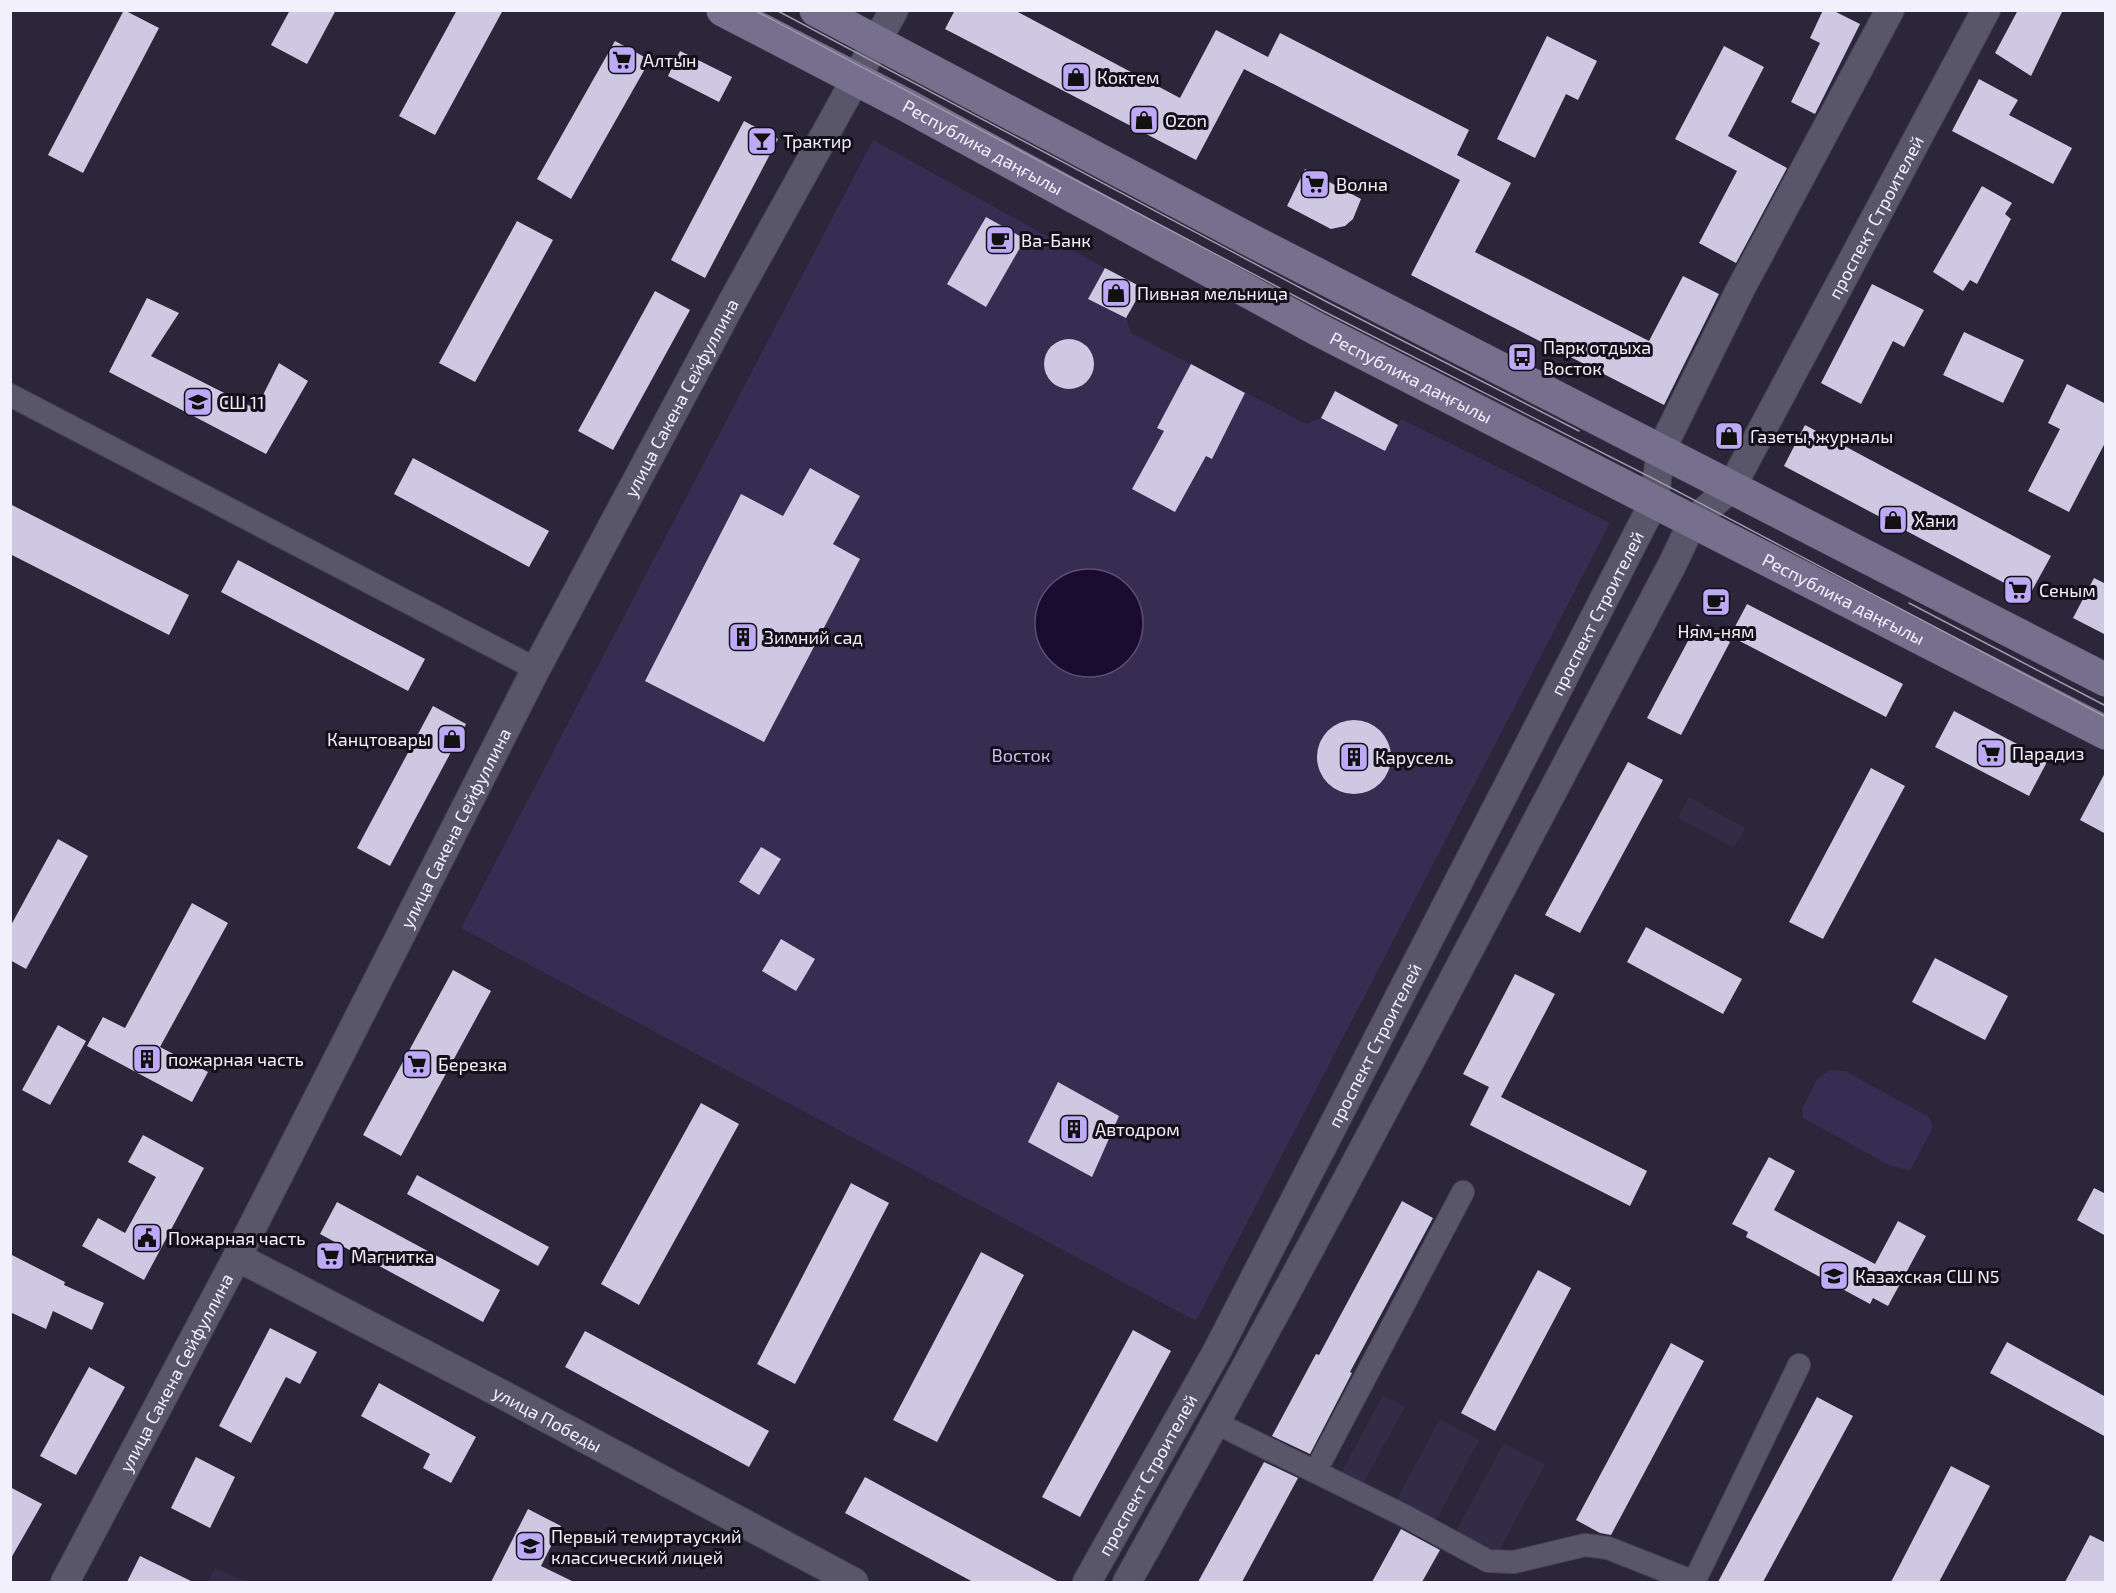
<svg xmlns="http://www.w3.org/2000/svg" width="2116" height="1593" viewBox="0 0 2116 1593" font-family="'Exo 2',sans-serif">
  <rect width="100%" height="100%" fill="#2b263a"/>
  <g fill="#332c47">
    <path d="M1689,797L1745,828L1734,848L1678,818Z"/>
    <path d="M1383,1395L1405,1407L1359,1491L1338,1479Z"/>
    <path d="M1440,1419L1479,1440L1435,1522L1396,1501Z"/>
    <path d="M1504,1443L1545,1465L1494,1560L1452,1538Z"/>
    <path d="M215,1568L247,1582H208Z"/>
  </g>
  <g fill="#372c52">
    <path d="M873,140L1105,268L1089,299L1126,318L1131,333L1306,424L1321,418L1384,451L1401,419L1610,523L1196,1321L461,928Z"/>
    <path d="M1830,1070L1845,1071L1929,1117L1933,1127L1910,1171L1889,1165L1803,1118L1802,1109L1817,1079Z"/>
  </g>
  <circle fill="#190c30" stroke="#5a506e" stroke-width="1.5" cx="1089" cy="623" r="54"/>
  <g fill="#cec8e2">
    <path d="M124,10L159,28L83,173L48,155Z"/>
    <path d="M290,10H336L307,64L271,45Z"/>
    <path d="M457,10H503L435,135L399,116Z"/>
    <path d="M955,10H1014L1180,98L1216,30L1268,57L1280,33L1469,130L1457,155L1511,183L1475,252L1649,341L1683,276L1719,294L1664,405L1411,275L1460,180L1244,69L1196,160L945,29Z"/>
    <path d="M1823,10H1832L1860,24L1815,114L1791,102L1820,43L1810,38Z"/>
    <path d="M2018,10H2063L2031,76L1995,53Z"/>
    <path d="M1547,36L1597,61L1578,100L1566,94L1535,158L1497,139Z"/>
    <path d="M615,41L650,60L571,199L537,179Z"/>
    <path d="M1724,46L1764,67L1728,136L1787,168L1736,263L1699,243L1737,171L1675,139Z"/>
    <path d="M680,51L732,77L719,102L668,76Z"/>
    <path d="M1979,79L2018,100L2009,115L2072,148L2053,184L1952,131Z"/>
    <path d="M744,121L778,139L705,278L671,260Z"/>
    <path d="M1305,169L1361,199L1353,219L1345,226L1331,229L1287,206Z"/>
    <path d="M1982,186L2012,203L2005,214L2011,219L1977,284L1970,280L1963,291L1933,272Z"/>
    <path d="M986,217L1025,239L986,307L947,284Z"/>
    <path d="M517,221L553,240L475,382L439,363Z"/>
    <path d="M1105,268L1143,288L1126,318L1088,299Z"/>
    <path d="M1872,284L1924,310L1904,347L1893,341L1861,404L1821,383Z"/>
    <path d="M655,291L690,310L613,450L578,431Z"/>
    <path d="M147,298L179,313L151,356L256,409L279,363L308,381L266,454L109,372Z"/>
    <path d="M1964,332L2024,360L2003,403L1943,375Z"/>
    <circle cx="1069" cy="364" r="25"/>
    <path d="M1191,364L1245,393L1212,459L1206,456L1175,512L1132,489L1164,431L1157,428Z"/>
    <path d="M2067,384L2106,404V441L2069,512L2028,491L2060,429L2048,423Z"/>
    <path d="M1335,391L1398,425L1385,451L1321,418Z"/>
    <path d="M1805,425L2051,556L2029,596L1784,466Z"/>
    <path d="M413,458L549,531L529,567L394,494Z"/>
    <path d="M810,468L860,496L833,544L860,559L764,742L645,681L741,494L783,516Z"/>
    <path d="M10,504L189,595L169,635L10,554Z"/>
    <path d="M238,560L425,659L408,691L221,592Z"/>
    <path d="M2094,578L2106,584V635L2073,618Z"/>
    <path d="M1747,604L1903,684L1886,717L1730,636Z"/>
    <path d="M1697,624L1730,642L1681,735L1647,718Z"/>
    <path d="M433,706L466,724L390,866L357,848Z"/>
    <path d="M1954,711L2048,760L2029,796L1935,747Z"/>
    <circle cx="1354" cy="757" r="37"/>
    <path d="M1628,762L1663,780L1580,933L1545,915Z"/>
    <path d="M1871,768L1905,786L1823,939L1789,922Z"/>
    <path d="M2106,771V834L2080,820Z"/>
    <path d="M58,839L88,856L26,969L10,960V927Z"/>
    <path d="M761,847L781,859L759,895L739,882Z"/>
    <path d="M192,903L228,923L160,1047L208,1072L192,1102L87,1046L103,1017L125,1028Z"/>
    <path d="M1646,927L1742,979L1723,1014L1627,962Z"/>
    <path d="M781,939L815,959L796,991L762,971Z"/>
    <path d="M1935,958L2008,996L1985,1040L1912,1002Z"/>
    <path d="M453,970L491,991L401,1156L363,1135Z"/>
    <path d="M1515,974L1555,994L1501,1097L1647,1171L1630,1206L1470,1125L1489,1087L1463,1074Z"/>
    <path d="M58,1025L86,1041L50,1105L22,1090Z"/>
    <path d="M1058,1082L1119,1116L1092,1177L1028,1142Z"/>
    <path d="M701,1103L739,1124L639,1305L601,1284Z"/>
    <path d="M143,1135L204,1168L144,1280L82,1246L98,1218L125,1233L156,1177L128,1162Z"/>
    <path d="M1769,1157L1795,1171L1774,1210L1875,1264L1898,1221L1926,1236L1888,1306L1873,1298L1870,1304L1746,1237L1748,1232L1732,1224Z"/>
    <path d="M417,1175L549,1247L538,1266L407,1194Z"/>
    <path d="M851,1183L889,1203L795,1384L757,1364Z"/>
    <path d="M2094,1188L2106,1194V1236L2077,1220Z"/>
    <path d="M1402,1201L1433,1218L1350,1372L1352,1373L1310,1454L1272,1436L1316,1354L1319,1355Z"/>
    <path d="M337,1202L500,1290L483,1322L320,1234Z"/>
    <path d="M981,1252L1024,1275L937,1442L893,1420Z"/>
    <path d="M10,1254L65,1282L64,1285L104,1303L92,1330L53,1311L46,1329L10,1312Z"/>
    <path d="M1538,1270L1571,1288L1495,1431L1461,1413Z"/>
    <path d="M270,1328L317,1352L300,1384L286,1377L251,1443L219,1426Z"/>
    <path d="M1133,1330L1171,1351L1080,1517L1042,1497Z"/>
    <path d="M585,1331L769,1431L749,1467L565,1367Z"/>
    <path d="M2007,1342L2106,1397V1437L1990,1373Z"/>
    <path d="M1671,1343L1704,1361L1611,1535L1600,1533L1576,1520Z"/>
    <path d="M89,1367L125,1387L76,1475L40,1456Z"/>
    <path d="M379,1383L476,1437L451,1483L423,1468L430,1454L361,1416Z"/>
    <path d="M1817,1397L1853,1416L1763,1582H1718Z"/>
    <path d="M196,1457L235,1477L210,1528L171,1508Z"/>
    <path d="M1264,1462L1298,1478L1242,1582H1198Z"/>
    <path d="M1951,1466L1990,1486L1939,1582H1891Z"/>
    <path d="M865,1477L1059,1582H973L845,1513Z"/>
    <path d="M10,1487L42,1504L10,1560Z"/>
    <path d="M528,1509L561,1526L541,1566L574,1582H491Z"/>
    <path d="M1401,1529L1440,1550L1422,1582H1372Z"/>
    <path d="M2090,1535L2106,1543V1582H2065Z"/>
    <path d="M140,1556L193,1582H127Z"/>
  </g>
  <g fill="none" stroke-linecap="round" stroke-linejoin="round">
    <g stroke="#474255" stroke-width="24">
      <g id="minor">
        <path d="M10,395L536,669"/>
        <path d="M1216,1423L1403,1515L1488,1561L1514,1562L1585,1545L1608,1548L1694,1582L1799,1365"/>
        <path d="M1322,1459L1463,1192"/>
      </g>
    </g>
    <g stroke="#474255" stroke-width="30">
      <g id="tertiary">
        <path id="s1" d="M237,1257L492,1389L854,1582"/>
        <path id="s2" d="M65,1582L237,1257L536,669L731,304L894,10"/>
        <path id="s3" d="M1087,1582L1216,1353L1654,502L1661,450L1740,290L1890,10"/>
        <path id="s4" d="M1127,1582C1315,1247 1492,905 1672,565L1693,521L1731,488L1986,10"/>
      </g>
    </g>
    <g stroke="#474255" stroke-width="34">
      <g id="secondary">
        <path id="s5" d="M723,10L906,105L1315,328L2106,733"/>
        <path d="M816,10L1256,243L2106,680"/>
      </g>
    </g>
    <use href="#minor" stroke="#5a5669" stroke-width="22"/>
    <use href="#tertiary" stroke="#5a5669" stroke-width="28"/>
    <use href="#secondary" stroke="#766f8d" stroke-width="33"/>
    <g stroke="#9c98a9" stroke-width="1.5">
      <path d="M754,10L1325,312L1656,480L2106,717"/>
      <path d="M776,10L1329,303L1579,431"/>
      <path d="M1909,603L2106,706"/>
    </g>
  </g>
  <defs>
    <g id="supermarket-square" transform="scale(1.5)"><rect x="-9" y="-9" width="18" height="18" rx="4" fill="#bda9f5" stroke="#13101a"/><path d="M-6-5.5h2.5l.6 2H6L4.5 2H-2.5L-4.4-4H-6ZM-1.5 3.2a1.3 1.3 0 1 0 .1 0ZM3 3.2a1.3 1.3 0 1 0 .1 0Z" fill="#111"/></g>
    <g id="shop-square" transform="scale(1.5)"><rect x="-9" y="-9" width="18" height="18" rx="4" fill="#bda9f5" stroke="#13101a"/><path d="M-5-2.5h2.3a2.7 3.5 0 0 1 5.4 0H5L5.5 6h-11ZM-1.5-2.5h3a1.5 2.3 0 0 0-3 0Z" fill="#111"/></g>
    <g id="bar-square" transform="scale(1.5)"><rect x="-9" y="-9" width="18" height="18" rx="4" fill="#bda9f5" stroke="#13101a"/><path d="M-6-5H6L.8 .8V4.5H3.5V6h-7V4.5H-.8V.8Z" fill="#111"/></g>
    <g id="cafe-square" transform="scale(1.5)"><rect x="-9" y="-9" width="18" height="18" rx="4" fill="#bda9f5" stroke="#13101a"/><path d="M-5.5-4.5H6V0H3Q3 3.5 0 3.5H-2.5Q-5.5 3.5-5.5 0ZM3-3.2v2h1.7v-2ZM-6 4.5H4V6H-6Z" fill="#111"/></g>
    <g id="bus-square" transform="scale(1.5)"><rect x="-9" y="-9" width="18" height="18" rx="4" fill="#bda9f5" stroke="#13101a"/><path d="M-5-6H5V4H4V6H2V4H-2V6H-4V4H-5ZM-3.5-4V0h7V-4ZM-3.5 1.2v1.5H-2V1.2ZM2 1.2v1.5H3.5V1.2Z" fill="#111"/></g>
    <g id="school-square" transform="scale(1.5)"><rect x="-9" y="-9" width="18" height="18" rx="4" fill="#bda9f5" stroke="#13101a"/><path d="M0-5L7-2L0 1L-7-2ZM-4 1L0 2.5L4 1V4Q0 6-4 4Z" fill="#111"/></g>
    <g id="building-square" transform="scale(1.5)"><rect x="-9" y="-9" width="18" height="18" rx="4" fill="#bda9f5" stroke="#13101a"/><path d="M-4-6H4V6H1V3H-1V6H-4ZM-2.5-4.3h1.7v1.8h-1.7ZM.8-4.3h1.7v1.8H.8ZM-2.5-1h1.7V.8h-1.7ZM.8-1h1.7V.8H.8Z" fill="#111"/></g>
    <g id="civic-square" transform="scale(1.5)"><rect x="-9" y="-9" width="18" height="18" rx="4" fill="#bda9f5" stroke="#13101a"/><path d="M-.6-6.5H3V-4.5H.6V-3L4-1V1h2V6H-6V1h2V-1L-.6-3ZM-1.2 2.5V6h2.4V2.5Z" fill="#111"/></g>
  </defs>
  <g fill-rule="evenodd">
    <use href="#supermarket-square" x="622" y="60"/>
    <use href="#shop-square" x="1076" y="77"/>
    <use href="#shop-square" x="1144" y="120"/>
    <use href="#bar-square" x="762" y="141"/>
    <use href="#supermarket-square" x="1315" y="184"/>
    <use href="#cafe-square" x="1000" y="240"/>
    <use href="#shop-square" x="1116" y="293"/>
    <use href="#bus-square" x="1522" y="357"/>
    <use href="#school-square" x="198" y="402"/>
    <use href="#shop-square" x="1729" y="436"/>
    <use href="#shop-square" x="1893" y="520"/>
    <use href="#supermarket-square" x="2018" y="590"/>
    <use href="#cafe-square" x="1716" y="602"/>
    <use href="#building-square" x="743" y="637"/>
    <use href="#shop-square" x="452" y="739"/>
    <use href="#supermarket-square" x="1991" y="753"/>
    <use href="#building-square" x="1354" y="757"/>
    <use href="#building-square" x="147" y="1059"/>
    <use href="#supermarket-square" x="417" y="1064"/>
    <use href="#building-square" x="1074" y="1129"/>
    <use href="#civic-square" x="147" y="1238"/>
    <use href="#supermarket-square" x="330" y="1256"/>
    <use href="#school-square" x="1834" y="1276"/>
    <use href="#school-square" x="530" y="1546"/>
  </g>
  <g text-anchor="middle" dominant-baseline="central" stroke-width="6" stroke-linejoin="round" paint-order="stroke">
    <g font-size="18" fill="#f3f0fe" stroke="#13101a" text-anchor="start">
      <text x="643" y="60">Алтын</text>
      <text x="1097" y="77">Коктем</text>
      <text x="1165" y="120">Ozon</text>
      <text x="783" y="141">Трактир</text>
      <text x="1336" y="184">Волна</text>
      <text x="1021" y="240">Ва-Банк</text>
      <text x="1137" y="293">Пивная мельница</text>
      <text x="1543" y="347">Парк отдыха<tspan x="1543" dy="21">Восток</tspan></text>
      <text x="219" y="402">СШ 11</text>
      <text x="1750" y="436">Газеты, журналы</text>
      <text x="1914" y="520">Хани</text>
      <text x="2039" y="590">Сеным</text>
      <text x="1716" y="631" text-anchor="middle">Ням-ням</text>
      <text x="764" y="637">Зимний сад</text>
      <text x="431" y="739" text-anchor="end">Канцтовары</text>
      <text x="2012" y="753">Парадиз</text>
      <text x="1375" y="757">Карусель</text>
      <text x="168" y="1059">пожарная часть</text>
      <text x="438" y="1064">Березка</text>
      <text x="1095" y="1129">Автодром</text>
      <text x="168" y="1238">Пожарная часть</text>
      <text x="351" y="1256">Магнитка</text>
      <text x="1855" y="1276">Казахская СШ N5</text>
      <text x="551" y="1536">Первый темиртауский<tspan x="551" dy="21">классический лицей</tspan></text>
    </g>
    <g font-size="18" fill="#f3f0fe" stroke="#13101a">
      <text stroke="none"><textPath href="#s5" startOffset="294">Республика даңғылы</textPath></text>
      <text stroke="none"><textPath href="#s4" startOffset="1560">проспект Строителей</textPath></text>
      <text stroke="none"><textPath href="#s5" startOffset="780">Республика даңғылы</textPath></text>
      <text stroke="none"><textPath href="#s2" startOffset="1335">улица Сакена Сейфуллина</textPath></text>
      <text stroke="none"><textPath href="#s5" startOffset="1266">Республика даңғылы</textPath></text>
      <text stroke="none"><textPath href="#s3" startOffset="1095">проспект Строителей</textPath></text>
      <text stroke="none"><textPath href="#s2" startOffset="849">улица Сакена Сейфуллина</textPath></text>
      <text stroke="none"><textPath href="#s3" startOffset="609">проспект Строителей</textPath></text>
      <text stroke="none"><textPath href="#s2" startOffset="237">улица Сакена Сейфуллина</textPath></text>
      <text stroke="none"><textPath href="#s1" startOffset="350">улица Победы</textPath></text>
      <text stroke="none"><textPath href="#s3" startOffset="123">проспект Строителей</textPath></text>
    </g>
    <g font-size="18" fill="#cabdf5" stroke="#13101a">
      <text x="1021" y="755">Восток</text>
    </g>
  </g>
  <rect width="2116" height="1593" fill="none" stroke="#f3f0fe" stroke-width="24"/>
</svg>
